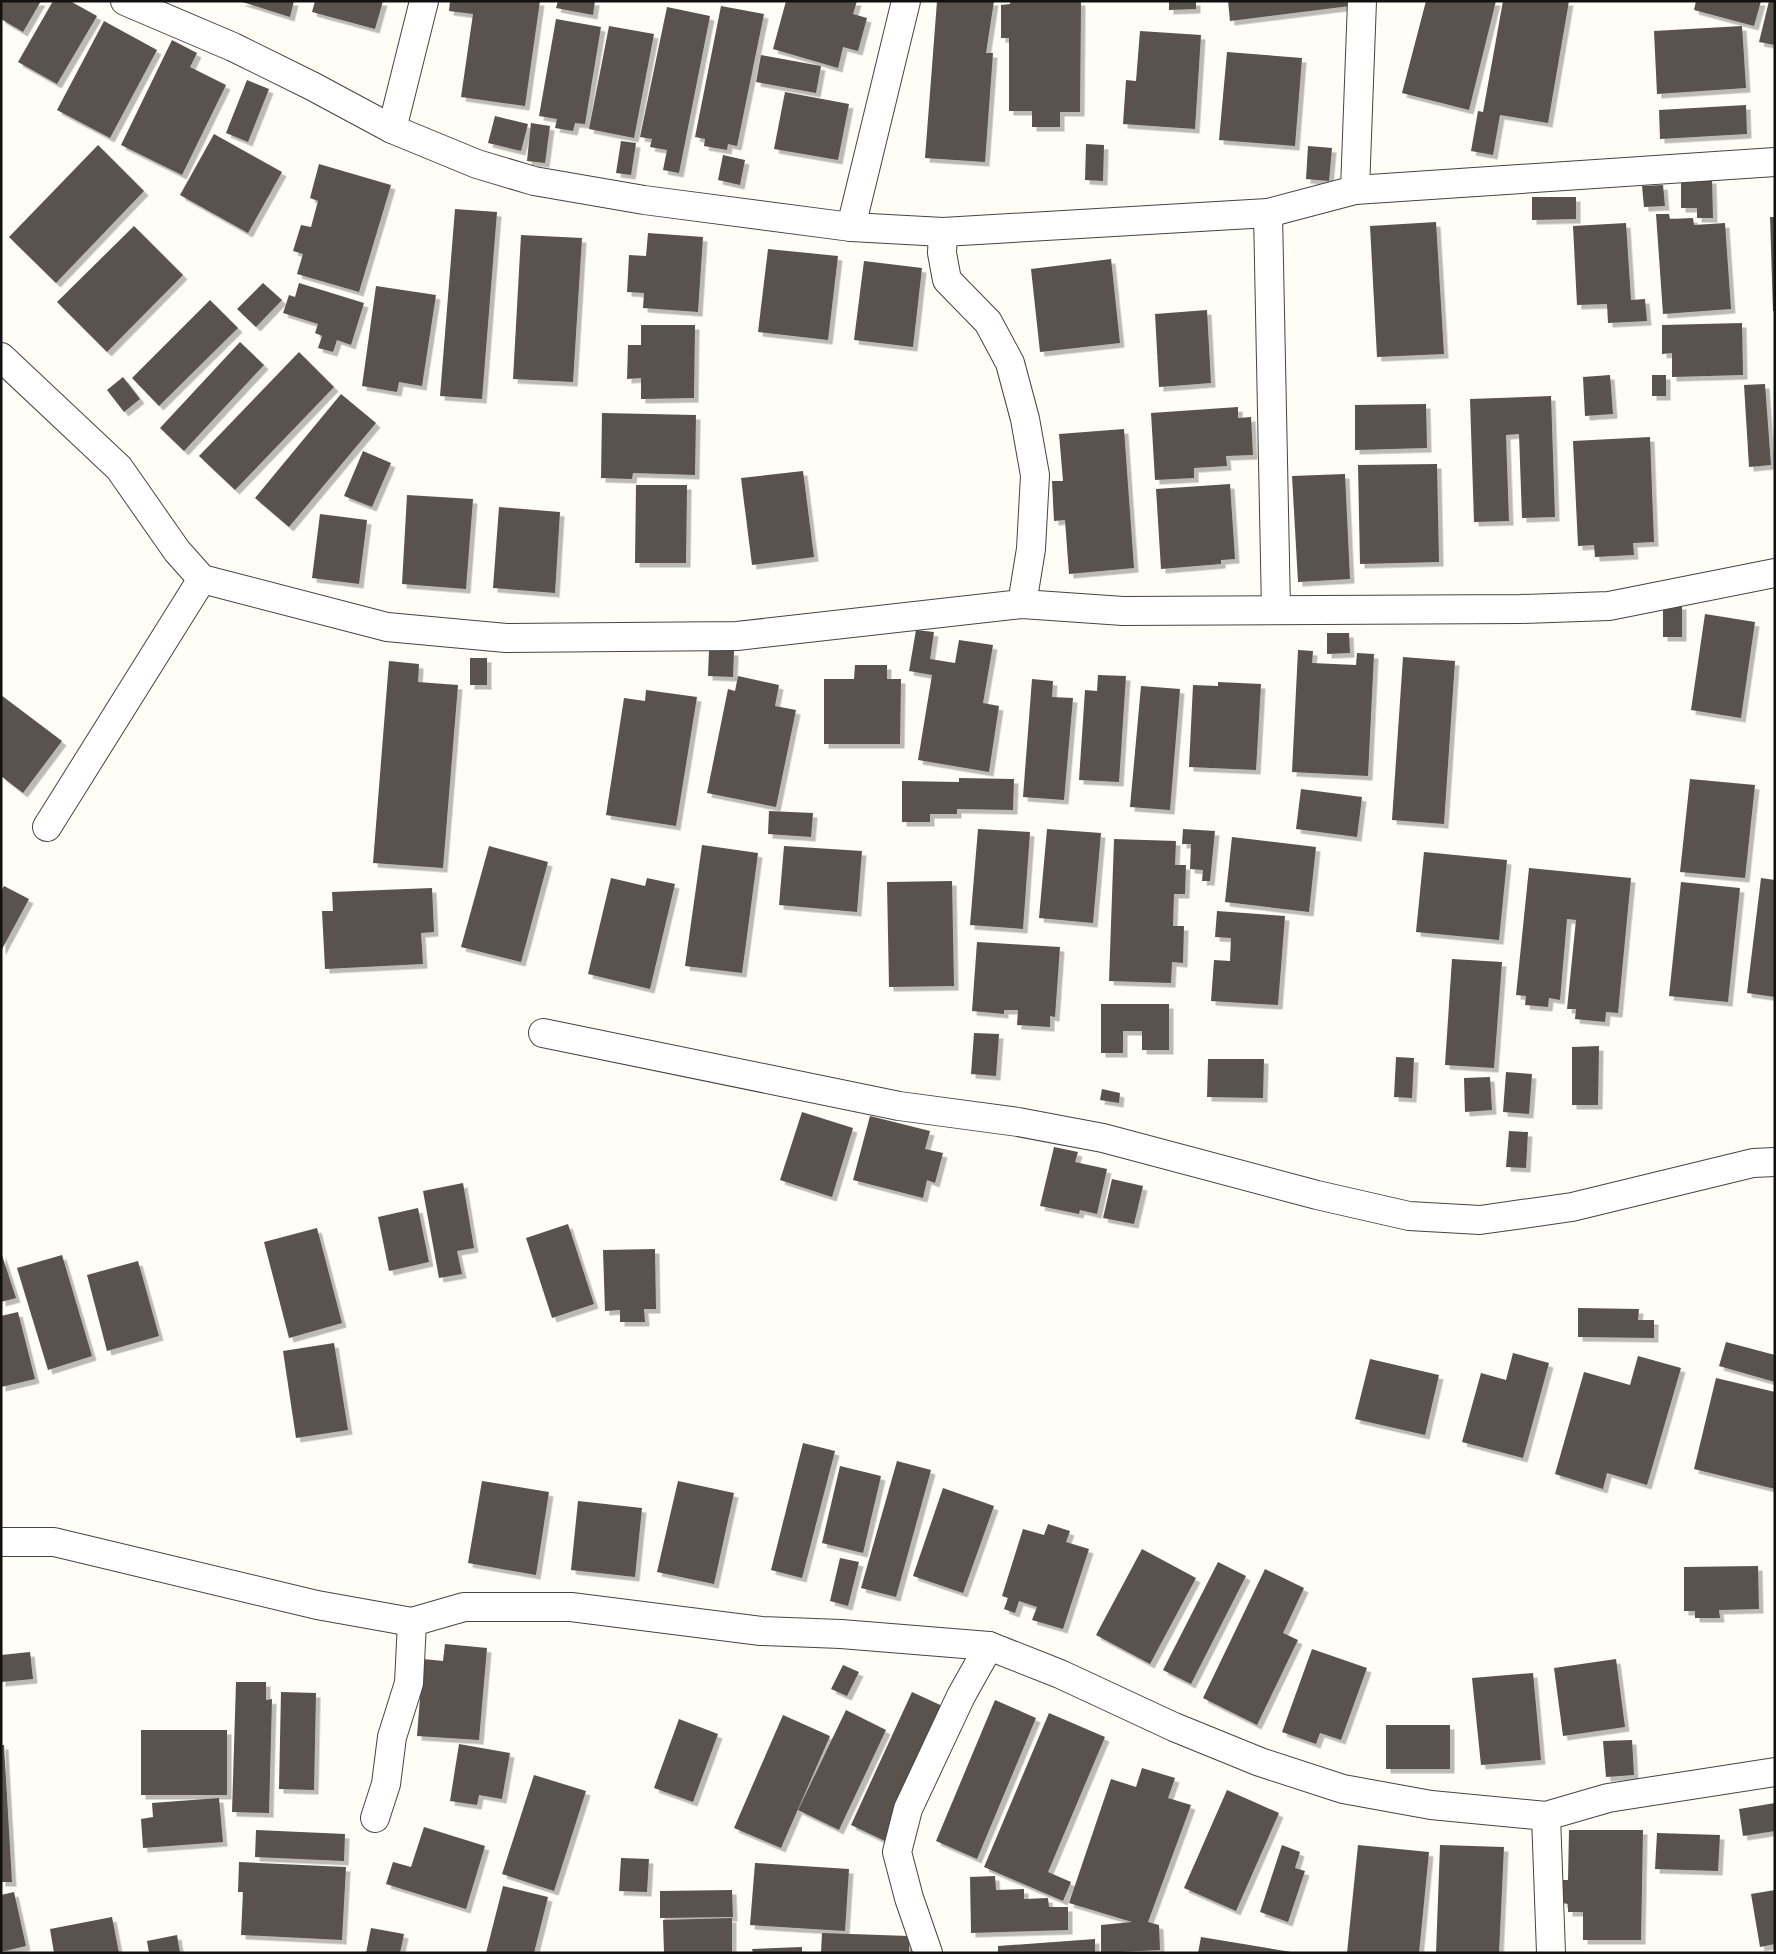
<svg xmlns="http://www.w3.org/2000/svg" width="1776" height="1954" viewBox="0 0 1776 1954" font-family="'Roboto Serif',serif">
  <defs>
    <filter id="shadow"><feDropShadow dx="4.5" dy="4.5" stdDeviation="0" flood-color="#0004"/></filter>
  </defs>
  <rect width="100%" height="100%" fill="#fffdf5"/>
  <g fill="#5a524d" filter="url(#shadow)">
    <path d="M1,1H41L23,32L1,19Z"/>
    <path d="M53,1H70L97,16L57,84L18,62Z"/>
    <path d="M239,1H294L290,17Z"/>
    <path d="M315,1H383L375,29L312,12Z"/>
    <path d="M450,1H540L525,106L461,97L473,14L449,11Z"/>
    <path d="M558,1H595L593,15L556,8Z"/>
    <path d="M786,1H857L853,14L867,18L858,51L843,47L838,68L773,49Z"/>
    <path d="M937,1H994L986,53H993L985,162L925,158Z"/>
    <path d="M1010,1H1081L1080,112H1060V127H1032V111H1009V38H1001V5L1010,4Z"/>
    <path d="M1169,1H1196V9L1169,10Z"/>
    <path d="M1228,1H1349L1350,6L1230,21Z"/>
    <path d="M1426,1H1496L1469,110L1402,93Z"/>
    <path d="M1503,1H1569L1548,123L1500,115L1493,155L1471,151L1478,111L1483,112Z"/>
    <path d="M1696,1H1761L1754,26L1694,10Z"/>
    <path d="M1769,1H1775V45L1759,42Z"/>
    <path d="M721,6L764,14L737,146L728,144L727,150L704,146L705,139L695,137Z"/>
    <path d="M667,7L710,16L679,173L663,170L667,150L650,147L652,139L640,137Z"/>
    <path d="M556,19L601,27L585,124L575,123L573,131L555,128L557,119L539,116Z"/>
    <path d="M104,21L157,50L110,138L57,110Z"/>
    <path d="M609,26L654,34L634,138L589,129Z"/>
    <path d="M1742,26L1746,88L1657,94L1654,31Z"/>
    <path d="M1140,31L1201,35L1195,129L1123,124L1126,80L1136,81Z"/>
    <path d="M172,40L197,53L190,67L226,85L182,175L121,145Z"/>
    <path d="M1227,52L1302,58L1295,146L1219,140Z"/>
    <path d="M761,55L821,66L816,93L756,82Z"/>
    <path d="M247,80L269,89L248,142L226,133Z"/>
    <path d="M785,92L849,104L838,160L774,149Z"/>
    <path d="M1746,105L1747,134L1660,139L1659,110Z"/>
    <path d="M495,116L528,124L521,151L488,143Z"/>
    <path d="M531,123L550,126L545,163L527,161Z"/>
    <path d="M214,134L282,172L248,233L180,195Z"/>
    <path d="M621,141L636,143L631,175L616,173Z"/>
    <path d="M1086,144L1104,145L1103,181L1085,180Z"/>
    <path d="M98,145L144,191L56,283L9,237Z"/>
    <path d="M1308,146L1332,148L1329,181L1306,179Z"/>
    <path d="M723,155L745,160L740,185L718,180Z"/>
    <path d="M319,164L391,185L359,292L297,274L303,254L293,251L301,225L311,227L318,201L310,198Z"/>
    <path d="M1681,179H1712L1713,218H1697V208H1681Z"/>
    <path d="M1663,185L1665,206L1644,207L1642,186Z"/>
    <path d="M1532,197H1576V219L1532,220Z"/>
    <path d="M455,209L497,212L482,399L440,396Z"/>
    <path d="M1656,214H1669L1670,219L1693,218L1694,225L1725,223L1731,309L1663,314Z"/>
    <path d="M1770,217H1775V311H1773Z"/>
    <path d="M1436,222L1444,354L1377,357L1370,226Z"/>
    <path d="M1626,223L1631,300L1645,299L1647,321L1608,323L1607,304L1577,305L1573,226Z"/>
    <path d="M134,226L183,275L107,352L57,302Z"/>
    <path d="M648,233L703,237L698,312L643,308L644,293L627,292L629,255L646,256Z"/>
    <path d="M521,235L582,238L573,382L513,379Z"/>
    <path d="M768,249L838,256L828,340L758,332Z"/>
    <path d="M1111,259L1120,343L1040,352L1031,269Z"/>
    <path d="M864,261L922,268L913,347L854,340Z"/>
    <path d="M263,283L282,300L256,327L237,309Z"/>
    <path d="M299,283L364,303L351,345L337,340L333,352L318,348L322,336L315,333L318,324L283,313L289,295L295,297Z"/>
    <path d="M376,286L436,295L422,386L399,382L397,392L362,386Z"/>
    <path d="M210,300L238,328L159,406L132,378Z"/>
    <path d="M1207,310L1211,383L1159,387L1155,314Z"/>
    <path d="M1742,323L1743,375L1672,377V353L1662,354V325Z"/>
    <path d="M641,325H695L694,398L641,399V378L627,379L628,345H641Z"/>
    <path d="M240,342L264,365L184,451L160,428Z"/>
    <path d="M299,352L334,387L235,490L199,456Z"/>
    <path d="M1610,375L1613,414L1585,416L1583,377Z"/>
    <rect x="1652" y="375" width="14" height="21"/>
    <path d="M123,377L140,399L124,412L107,390Z"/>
    <path d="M1765,384L1771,465L1749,467L1744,385Z"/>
    <path d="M341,394L376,423L289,527L255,498Z"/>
    <path d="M1551,396L1555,517L1522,518L1519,434L1506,435L1509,521L1474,522L1470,399Z"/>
    <path d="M1426,404L1427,448L1355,450V405Z"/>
    <path d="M1238,407V418L1251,417L1253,455L1226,456L1227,466L1194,468V478L1155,480L1151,413Z"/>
    <path d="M602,413L696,415L695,475L633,473L632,479L601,478Z"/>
    <path d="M1124,429L1134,568L1069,574L1065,520L1054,521L1052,481H1063L1059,434Z"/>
    <path d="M1650,437L1654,542L1633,543L1634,555L1595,557L1594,545L1578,546L1573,441Z"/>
    <path d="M363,451L391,463L372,507L344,496Z"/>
    <path d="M1437,464L1439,562L1360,564L1358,465Z"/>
    <path d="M803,471L814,557L752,565L741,478Z"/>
    <path d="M1345,474L1350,579L1298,582L1292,476Z"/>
    <path d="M1230,484L1235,559L1221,560V564L1161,569L1156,489Z"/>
    <path d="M636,485H687L686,563H635Z"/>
    <path d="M407,495L473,499L466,589L402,584Z"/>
    <path d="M499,507L560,512L555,593L493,588Z"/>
    <path d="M320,514L367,520L359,584L312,578Z"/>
    <rect x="1663" y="605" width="19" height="32"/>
    <path d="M1705,614L1755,622L1741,718L1691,710Z"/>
    <path d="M916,630L934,632L930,659L955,663L959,640L993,645L983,703L999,706L989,772L918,760L932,675L909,671Z"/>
    <path d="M1327,633H1349L1350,653L1327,654Z"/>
    <path d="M709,650L734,651L733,677L708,676Z"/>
    <path d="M1298,650L1313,651L1312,663L1356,665L1357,653L1374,654L1368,776L1292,772Z"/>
    <path d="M1403,657L1455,661L1444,824L1392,820Z"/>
    <rect x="470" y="658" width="17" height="27"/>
    <path d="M389,661L419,664L418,682L458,685L443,868L373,863Z"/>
    <path d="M855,665H887V679H901L900,744H824V679H854Z"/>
    <path d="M1098,675L1126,676L1119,782L1079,780L1085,690L1097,691Z"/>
    <path d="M738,676L779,685L775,706L796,710L776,807L707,793L728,689L735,691Z"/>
    <path d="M1032,679L1053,681L1052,697L1073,698L1064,800L1023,797Z"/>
    <path d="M1218,682L1261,684L1256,770L1189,767L1193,685L1218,686Z"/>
    <path d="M1141,686L1180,689L1170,810L1130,807Z"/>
    <path d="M646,690L697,697L676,826L606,815L624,698L645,701Z"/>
    <path d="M1,695L62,741L23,793L1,776Z"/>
    <path d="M959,778L1014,779L1013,810L957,809V814H930V822H902V781L959,782Z"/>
    <path d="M1690,779L1755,785L1745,878L1680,872Z"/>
    <path d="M1301,789L1362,797L1357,837L1296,829Z"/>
    <path d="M769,811L813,813L811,837L768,834Z"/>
    <path d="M978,829L1030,832L1023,929L970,925Z"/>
    <path d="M1047,829L1101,833L1093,923L1039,918Z"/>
    <path d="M1183,829L1215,831L1210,881H1202L1203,870L1190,869L1191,844H1182Z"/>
    <path d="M1232,837L1316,847L1309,912L1225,902Z"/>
    <path d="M1114,839L1176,841L1175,865H1186L1185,894H1174L1173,926H1184L1183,963L1172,962L1171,983L1109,981Z"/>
    <path d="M702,845L758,853L742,973L685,966Z"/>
    <path d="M489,846L548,862L521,962L461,947Z"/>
    <path d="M784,846L862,851L857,912L779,905Z"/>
    <path d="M1424,852L1507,860L1499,940L1416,932Z"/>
    <path d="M1529,868L1631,878L1618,1013L1606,1012L1605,1022L1575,1019L1576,1009H1567L1576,920L1567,919L1560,1000L1549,998L1548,1007L1525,1005L1526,996L1516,995Z"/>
    <path d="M611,878L645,886L647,878L675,884L650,989L588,974Z"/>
    <path d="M1761,878L1775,880V997L1747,993Z"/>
    <path d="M952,881L954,986L889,987L887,882Z"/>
    <path d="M1681,882L1740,888L1728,1002L1669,996Z"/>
    <path d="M4,886L29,899L1,951V891Z"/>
    <path d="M432,888L434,932L421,933L423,964L325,969L322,911H333L332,892Z"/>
    <path d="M1217,911L1285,916L1278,1005L1211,1001L1214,960L1230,961L1231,938L1215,937Z"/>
    <path d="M977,942L1060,947L1055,1017L1050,1016V1027L1017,1025L1018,1010H1004V1014L972,1011Z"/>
    <path d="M1452,959L1502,962L1494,1068L1445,1065Z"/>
    <path d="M1101,1004H1169V1050H1142V1031H1123V1053H1101Z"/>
    <path d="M974,1033L999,1034L996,1076L971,1074Z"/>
    <path d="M1599,1046L1598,1105H1572V1047Z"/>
    <path d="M1396,1057L1414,1058L1412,1098L1394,1097Z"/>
    <path d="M1208,1059H1264L1263,1098L1207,1097Z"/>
    <path d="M1506,1072L1532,1074L1529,1114L1503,1112Z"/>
    <path d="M1490,1077L1492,1110L1465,1112L1464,1078Z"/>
    <path d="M1102,1089L1120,1093L1119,1103L1100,1100Z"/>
    <path d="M802,1112L853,1128L832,1197L780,1180Z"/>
    <path d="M870,1116L930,1131L925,1149L943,1153L935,1183L927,1180L923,1198L853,1180Z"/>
    <path d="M1509,1131L1528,1132L1526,1168L1506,1167Z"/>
    <path d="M1054,1147L1078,1152L1075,1162L1107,1169L1097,1214L1080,1210L1079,1214L1040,1206Z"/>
    <path d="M1112,1179L1143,1186L1134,1224L1103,1218Z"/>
    <path d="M463,1183L474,1248L457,1251L462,1274L439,1278L423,1191Z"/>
    <path d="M418,1208L429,1262L389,1271L378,1217Z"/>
    <path d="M568,1224L594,1304L552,1318L526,1238Z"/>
    <path d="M317,1228L342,1323L289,1338L264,1242Z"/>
    <path d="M655,1249L656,1309H644L645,1322H620V1310L605,1311L603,1250Z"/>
    <path d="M1,1252L16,1298L1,1302Z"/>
    <path d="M62,1255L92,1356L48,1370L17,1268Z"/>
    <path d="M138,1261L159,1336L107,1351L87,1275Z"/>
    <path d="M1578,1308L1639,1309L1638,1320H1654V1338L1578,1337Z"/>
    <path d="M18,1312L35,1379L1,1387V1316Z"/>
    <path d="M1726,1342L1775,1355V1382L1719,1366Z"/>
    <path d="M334,1343L348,1430L296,1438L283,1351Z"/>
    <path d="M1513,1353L1549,1363L1523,1458L1462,1442L1481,1373L1506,1380Z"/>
    <path d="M1638,1356L1681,1368L1647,1485L1607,1473L1603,1489L1555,1474L1584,1372L1630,1385Z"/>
    <path d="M1370,1359L1439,1375L1425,1435L1355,1419Z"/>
    <path d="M1716,1378L1775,1392V1489L1694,1469Z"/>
    <path d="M803,1443L835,1451L802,1578L771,1570Z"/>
    <path d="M897,1461L931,1470L896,1597L861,1588Z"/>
    <path d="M840,1466L881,1476L863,1553L822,1543Z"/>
    <path d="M482,1481L549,1492L536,1575L468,1563Z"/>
    <path d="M678,1481L734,1493L714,1584L657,1572Z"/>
    <path d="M943,1488L994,1506L963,1593L913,1576Z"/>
    <path d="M578,1501L642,1508L635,1577L571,1570Z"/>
    <path d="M1048,1524L1070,1531L1066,1542L1089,1549L1063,1629L1032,1620L1037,1607L1019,1601L1015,1613L1004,1609L1008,1598L1002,1596L1023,1529L1044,1535Z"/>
    <path d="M1142,1549L1196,1578L1150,1664L1096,1635Z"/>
    <path d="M840,1558L859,1562L848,1606L830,1601Z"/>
    <path d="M1218,1562L1246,1576L1191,1684L1163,1670Z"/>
    <path d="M1758,1566L1759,1609L1719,1610L1720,1618H1695V1611H1684V1567Z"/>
    <path d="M1265,1569L1304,1588L1283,1633L1298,1640L1257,1725L1203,1698Z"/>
    <path d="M445,1644L487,1648L479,1740L417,1736L423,1659L443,1661Z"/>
    <path d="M1312,1649L1367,1668L1341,1740L1320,1733L1316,1744L1282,1732Z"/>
    <path d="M30,1652L33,1679L1,1682V1655Z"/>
    <path d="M1616,1659L1625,1727L1563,1736L1554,1668Z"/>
    <path d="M843,1665L859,1672L847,1696L831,1689Z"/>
    <path d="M1533,1673L1541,1760L1481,1765L1472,1678Z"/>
    <path d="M236,1682H266V1700L272,1699L269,1813L232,1812Z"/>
    <path d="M281,1692L316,1693L314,1790L279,1789Z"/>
    <path d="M912,1692L949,1709L887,1842L851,1825Z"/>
    <path d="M995,1700L1036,1718L977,1859L936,1841Z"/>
    <path d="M846,1710L886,1730L839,1830L798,1810Z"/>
    <path d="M1049,1713L1105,1737L1048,1872L1071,1882L1063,1901L984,1867Z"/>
    <path d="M783,1715L830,1736L781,1848L734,1828Z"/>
    <path d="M679,1719L718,1734L693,1802L654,1788Z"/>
    <rect x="1386" y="1725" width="64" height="44"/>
    <rect x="141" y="1730" width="86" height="65"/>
    <path d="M1632,1740L1634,1775L1606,1777L1603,1741Z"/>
    <path d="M459,1744L510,1753L502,1799L479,1795L477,1805L450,1801Z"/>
    <path d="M1,1745H4L12,1882H1Z"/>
    <path d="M1142,1768L1175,1778L1168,1798L1191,1805L1148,1922L1159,1925L1160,1950L1101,1953V1925L1132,1922L1069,1903L1111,1779L1136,1787Z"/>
    <path d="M534,1775L586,1791L554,1891L502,1874Z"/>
    <path d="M1227,1790L1279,1813L1236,1911L1184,1888Z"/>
    <path d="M219,1798L223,1842L143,1848L141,1819L153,1817L152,1803Z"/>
    <path d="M1775,1803V1831L1743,1836L1739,1809Z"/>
    <path d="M424,1827L485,1846L466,1909L386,1884L393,1862L411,1867Z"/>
    <path d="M256,1830L345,1834L344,1861L255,1857Z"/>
    <path d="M1569,1830H1643L1641,1940H1583V1912H1568V1904L1562,1903V1880H1568Z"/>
    <path d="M1657,1833L1720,1835L1718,1871L1655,1869Z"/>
    <path d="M1282,1845L1300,1852L1295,1868L1305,1871L1288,1922L1260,1912Z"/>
    <path d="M1358,1845L1429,1852L1419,1953H1347Z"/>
    <path d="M1440,1845L1504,1847L1499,1953H1436Z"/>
    <path d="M621,1858L649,1859L647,1892L619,1891Z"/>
    <path d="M239,1862L346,1867L342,1940L241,1935L243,1892H238Z"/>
    <path d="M755,1863L849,1869L845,1931L750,1925Z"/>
    <path d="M995,1876L996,1890L1024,1889V1899L1048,1898L1049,1907H1068V1930L971,1933L970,1877Z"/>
    <path d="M503,1886L548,1897L534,1953H486Z"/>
    <path d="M732,1890L733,1917L660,1918V1891Z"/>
    <path d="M1775,1890V1944L1760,1947L1751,1894Z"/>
    <path d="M14,1892L26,1946L1,1952V1895Z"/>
    <path d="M112,1917L119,1953H54L50,1929Z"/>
    <path d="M732,1918V1953H664L663,1920Z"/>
    <path d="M371,1928L404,1934L400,1953H366Z"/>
    <path d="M822,1933L909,1936V1953H821Z"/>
    <path d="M177,1935L180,1953H149L147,1941Z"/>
    <path d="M1201,1937L1291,1952V1953H1198Z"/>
    <path d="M1095,1939V1953H998V1946Z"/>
    <path d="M802,1947V1953H753L752,1949Z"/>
  </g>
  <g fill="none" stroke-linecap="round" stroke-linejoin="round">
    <g stroke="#444" stroke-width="30">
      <g id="minor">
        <path d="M125,1L233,47L312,86L392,129L477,164L534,181L644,200L851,227L943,232L1268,213L1355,190L1775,162"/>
        <path d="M392,129L424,1"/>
        <path d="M1355,190L1362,1"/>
        <path d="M1268,213L1276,610"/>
        <path d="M851,227L906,1"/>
        <path d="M943,232L942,253L947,280L988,322L1010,363L1025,419L1035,475L1031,549L1022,604"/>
        <path d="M1,357L119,468L177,551L202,579L387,627L506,638L737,636L1022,604L1123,611L1521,609L1609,606L1775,573"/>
        <path d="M47,827L202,579"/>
        <path d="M543,1033L899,1106L1018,1122L1103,1138L1317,1195L1409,1216L1480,1220L1572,1207L1753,1163L1775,1162"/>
        <path d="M1,1542H54L317,1605L412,1622L464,1607H571L761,1631L841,1634L989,1646L1060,1674L1174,1727L1260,1762L1343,1789L1431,1805L1546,1816L1608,1798L1775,1772"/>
        <path d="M1546,1816L1551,1953"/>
        <path d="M375,1818L386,1784L392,1737L409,1683L412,1622"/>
        <path d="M928,1953L909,1898L897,1852L908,1809L961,1696L989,1646"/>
      </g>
    </g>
    <use href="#minor" stroke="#fff" stroke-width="28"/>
  </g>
  <rect width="1776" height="1954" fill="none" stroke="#111111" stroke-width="5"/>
</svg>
